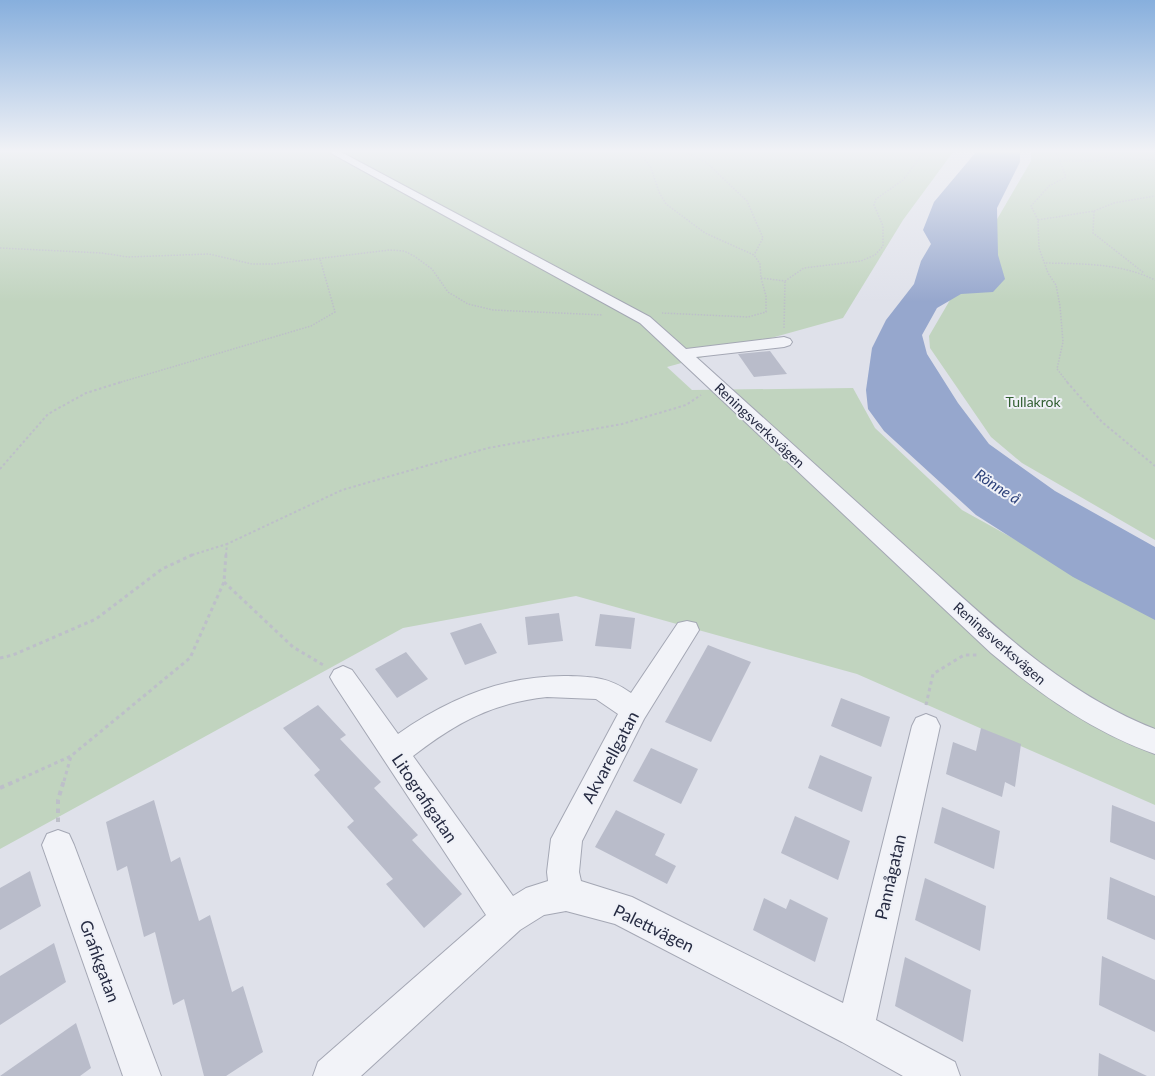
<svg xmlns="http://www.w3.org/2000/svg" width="1155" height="1076" viewBox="0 0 1155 1076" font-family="Lato,sans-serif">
  <rect width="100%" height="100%" fill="#dfe1ea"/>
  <g fill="#c1d4bf">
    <path d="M0,152H953L903,220L843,318L667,367L692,390L853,388L875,428L962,510L1155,617V805L857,674L576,596L403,628L0,849Z"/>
    <path d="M1031,152H1155V540L1022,463L991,437L930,348L929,336L1031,161Z"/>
  </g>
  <path fill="#96a7cd" d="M976,152H1020V162L997,208L998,255L1005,279L993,292L961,294L937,308L922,335L927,354L958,403L989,444L1055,491L1155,547V620L1073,577L976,515L884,431L868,409L866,390L872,348L886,320L914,284L921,261L931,244L923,230L934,202Z"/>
  <g fill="#b9bcca">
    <path d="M770,351L787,374L754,377L738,354Z"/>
    <path d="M559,613L563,641L528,645L525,617Z"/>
    <path d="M600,614L635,618L631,649L595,646Z"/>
    <path d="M481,623L497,653L465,665L450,633Z"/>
    <path d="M708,645L751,662L711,742L665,722Z"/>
    <path d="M406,652L428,679L397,698L375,669Z"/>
    <path d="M841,698L890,717L881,747L831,726Z"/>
    <path d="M318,705L346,735L340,739L381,782L374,788L418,835L412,840L462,894L424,928L386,884L393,879L347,827L354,821L314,775L320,770L283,728Z"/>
    <path d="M981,728L1021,744L1015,787L1005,782L1002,797L946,774L953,742L976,751Z"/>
    <path d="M651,748L698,769L681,804L633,781Z"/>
    <path d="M820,755L872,777L862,812L808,788Z"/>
    <path d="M154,800L171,862L180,857L199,921L210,915L232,992L243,986L263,1052L226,1076H204L184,999L173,1005L155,932L144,937L127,866L117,871L106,822Z"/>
    <path d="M1112,805L1155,822V860L1110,842Z"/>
    <path d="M942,807L1000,831L994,869L934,843Z"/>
    <path d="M616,810L665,834L655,855L676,866L667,884L595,847Z"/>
    <path d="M795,816L850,841L838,880L781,853Z"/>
    <path d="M30,871L41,906L0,930V888Z"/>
    <path d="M1110,877L1155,896V940L1107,919Z"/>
    <path d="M925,878L986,906L980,951L915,920Z"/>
    <path d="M764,898L786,909L790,899L828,918L815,962L753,930Z"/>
    <path d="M54,943L66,982L0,1025V976Z"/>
    <path d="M1102,956L1155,980V1032L1099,1005Z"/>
    <path d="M905,957L971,990L963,1042L895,1006Z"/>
    <path d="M76,1023L91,1068L80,1076H0Z"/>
    <path d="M1099,1053L1147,1076H1098Z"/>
  </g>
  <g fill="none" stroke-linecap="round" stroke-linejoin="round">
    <g stroke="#a4a7b4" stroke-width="2">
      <g id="minor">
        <path d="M329,152H341L650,317L686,349L784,337L790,339L792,342L790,345L784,347L696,357C768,422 840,487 912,552C987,619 1060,692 1155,729V754C1093,732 1041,695 991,653L640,323Z"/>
        <path d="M687,621L696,623L699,630L644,719L582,841L579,872L581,881L632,897L843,1003L912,726L916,718L926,714L936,718L940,726L876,1020L955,1062L960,1076H903L842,1042L615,924L566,911L544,915L520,930L361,1076H313L318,1062L486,915L334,684L330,677L334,670L343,666L352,670L398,734C449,698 505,675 568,676C594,677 609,677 631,693L678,623ZM547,697L596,699L618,714L551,839L547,872L548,881L526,888L513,896L413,756C457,722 492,703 547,697Z"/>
        <path d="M58,830L69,834L74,845L161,1076H123L42,845L47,834Z"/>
      </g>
    </g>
    <g stroke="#bdbfc9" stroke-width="1.5" stroke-dasharray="1.5 1.5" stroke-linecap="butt">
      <path d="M640,152L651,168L659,192L666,204L705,233L754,255L760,264L761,278L766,296V312L748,317L662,313"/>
      <path d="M686,152L707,163L747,201L763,238L754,255"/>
      <path d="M1056,152L1066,177L1049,186L1031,206L1038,220L1039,248L1048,273L1056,285L1060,306L1063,342L1057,369L1068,383"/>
      <path d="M1060,161H1099L1100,158L1106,157L1155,160"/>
      <path d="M1094,211L1114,203L1155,196"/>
      <path d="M1038,220L1094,211L1093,233L1144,273"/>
      <path d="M0,248L102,253L128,257L209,254L252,264H273L390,250L404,251L414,256L432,269L448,292L468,304L493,310L603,315"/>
      <path d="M1046,263C1084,264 1120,263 1155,280"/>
      <path d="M761,278L785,281L804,268L861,261L875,255L883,246V226L874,205L876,199L903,180L924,152"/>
      <path d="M784,328L785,281"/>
      <path d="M118,383L311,326L335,312L320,259"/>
    </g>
    <g stroke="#bdbfc9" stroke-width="2" stroke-dasharray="2.5 2.5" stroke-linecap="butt">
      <path d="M1067,382L1102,422L1155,466"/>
      <path d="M0,469L48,414L86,393L121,382"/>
      <path d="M192,555L227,544"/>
      <path d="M226,555L227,544L342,490L488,448L622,424L686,405L701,395"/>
    </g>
    <g stroke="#bdbfc9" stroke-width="3" stroke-dasharray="3.5 3.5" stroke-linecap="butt">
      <path d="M224,582L293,647L325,666"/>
      <path d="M0,658L13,655L96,619L162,569L194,554"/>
      <path d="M926,705L933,674L964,655H979"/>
      <path d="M16,781L71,756L190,658L224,582L226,554"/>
      <path d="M64,781L71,756"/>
    </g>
    <g stroke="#bdbfc9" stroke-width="4" stroke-dasharray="4.5 4.5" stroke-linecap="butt">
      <path d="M0,788L18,780"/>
      <path d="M58,822V800L64,780"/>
    </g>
    <use href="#minor" fill="#f2f3f8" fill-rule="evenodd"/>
  </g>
  <linearGradient id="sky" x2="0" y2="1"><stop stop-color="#87afdd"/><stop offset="0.5" stop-color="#f1f2f6"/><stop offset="1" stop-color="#f1f2f6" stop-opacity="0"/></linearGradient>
  <rect width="1155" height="302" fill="url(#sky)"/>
  <g text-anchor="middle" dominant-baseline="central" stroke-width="4" stroke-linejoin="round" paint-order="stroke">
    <g font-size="14" fill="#326032" stroke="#eff1f7">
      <text x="1033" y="401">Tullakrok</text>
    </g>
    <g font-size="14" fill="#262b42" stroke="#eff1f7">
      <text transform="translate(760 425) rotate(43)">Reningsverksvägen</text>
      <text transform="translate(1000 643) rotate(41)">Reningsverksvägen</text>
    </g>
    <g font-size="15" font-style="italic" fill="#2c417a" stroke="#eff1f7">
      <text transform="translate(998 486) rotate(33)">Rönne å</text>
    </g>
    <g font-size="17" fill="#262b42" stroke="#eff1f7">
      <text transform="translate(610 757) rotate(-62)">Akvarellgatan</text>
      <text transform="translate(425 798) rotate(56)">Litografigatan</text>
      <text transform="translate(890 877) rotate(-77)">Pannågatan</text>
      <text transform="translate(654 928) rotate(26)">Palettvägen</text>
      <text transform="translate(100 961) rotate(70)">Grafikgatan</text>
    </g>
  </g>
</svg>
